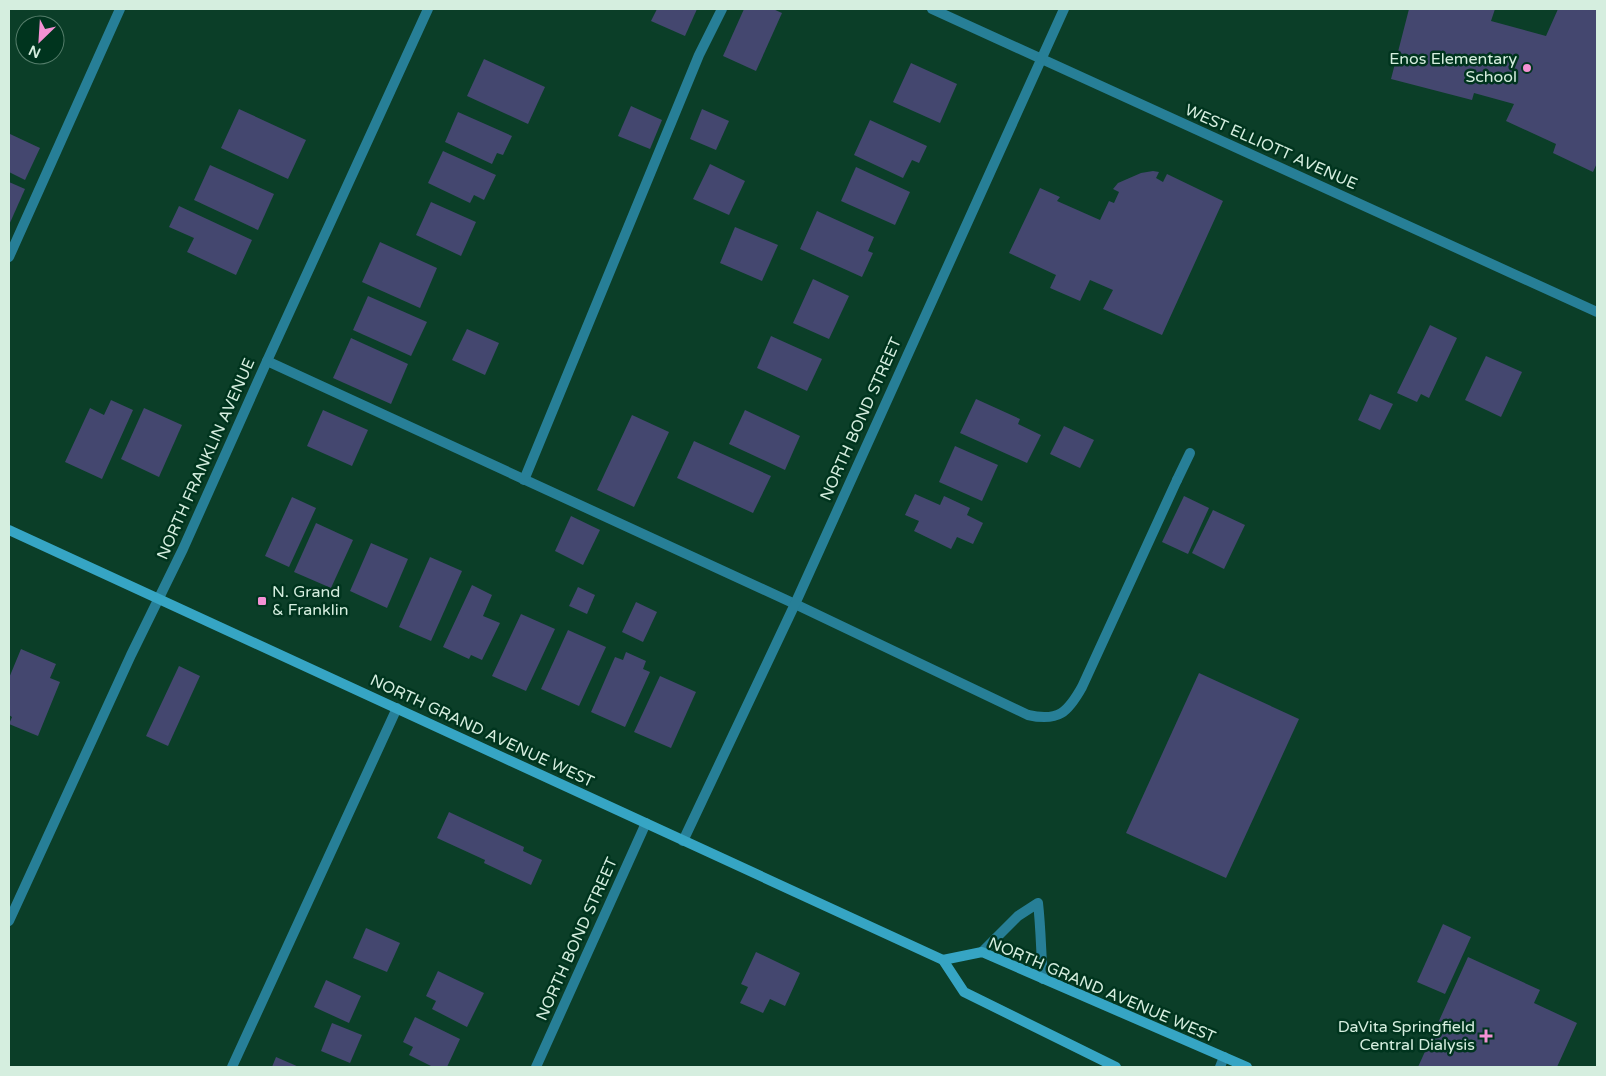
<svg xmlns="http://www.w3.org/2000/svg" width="1606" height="1076" viewBox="0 0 1606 1076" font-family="'Varela Round',sans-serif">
  <rect width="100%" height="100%" fill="#0b3e28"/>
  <g fill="#44476f">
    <path d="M657,9H697L685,36L651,21Z"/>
    <path d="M744,9H773L782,13L756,71L723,56Z"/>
    <path d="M1409,9H1495L1491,21L1546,36L1558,9H1597V163L1593,172L1553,153L1556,144L1506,121L1514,104L1474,93L1472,100L1391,79Z"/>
    <path d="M484,59L545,87L528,124L467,96Z"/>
    <path d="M911,63L957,84L940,123L893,102Z"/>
    <path d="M631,106L662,120L650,149L618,136Z"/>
    <path d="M239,109L306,140L288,179L221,148Z"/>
    <path d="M702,109L729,121L716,150L690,139Z"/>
    <path d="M458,112L512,136L503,155L497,153L492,164L445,142Z"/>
    <path d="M870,120L927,146L919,163L912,160L903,178L854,155Z"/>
    <path d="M10,134L40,148L25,180L9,172Z"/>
    <path d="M443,151L496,175L484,200L474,195L470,203L428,183Z"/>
    <path d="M710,164L745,181L729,215L693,199Z"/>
    <path d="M210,165L274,194L258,230L194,200Z"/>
    <path d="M856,167L910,192L895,225L841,201Z"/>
    <path d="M1153,171L1159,172L1156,178L1163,182L1167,174L1223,201L1162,335L1103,309L1113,290L1090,280L1080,301L1050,288L1056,275L1009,253L1040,188L1060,197L1057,201L1100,220L1109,201L1114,203L1119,192L1113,189L1118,183L1141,173Z"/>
    <path d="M9,182L25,189L9,225Z"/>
    <path d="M431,202L476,222L461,256L416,235Z"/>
    <path d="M179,206L252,240L236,275L187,252L194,238L169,227Z"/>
    <path d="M817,211L874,237L868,251L873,253L862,277L800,249Z"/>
    <path d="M735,227L778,245L762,281L720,263Z"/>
    <path d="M380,242L437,268L420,308L362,282Z"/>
    <path d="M813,279L849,296L829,339L793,323Z"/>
    <path d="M368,296L427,322L411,356L353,330Z"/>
    <path d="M1430,325L1457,338L1429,398L1421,394L1417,402L1397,393Z"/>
    <path d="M467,329L499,343L485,375L452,360Z"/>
    <path d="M771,336L822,359L807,391L757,368Z"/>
    <path d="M351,338L408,364L391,404L333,378Z"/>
    <path d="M1486,356L1522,372L1501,417L1465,400Z"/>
    <path d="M1370,394L1393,404L1380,430L1358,420Z"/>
    <path d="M976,399L1020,419L1018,424L1041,435L1027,463L960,433Z"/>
    <path d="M111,400L133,410L102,479L65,462L90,408L104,415Z"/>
    <path d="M144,408L182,425L159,477L121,459Z"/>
    <path d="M323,410L368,430L352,466L307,446Z"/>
    <path d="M745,410L800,436L785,470L729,444Z"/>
    <path d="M632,415L669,432L634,507L597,490Z"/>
    <path d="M1064,426L1094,440L1080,468L1050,454Z"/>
    <path d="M694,441L771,476L753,513L677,478Z"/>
    <path d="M955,446L998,465L982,501L939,482Z"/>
    <path d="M915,494L940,505L944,496L970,508L967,515L983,523L973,544L957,537L951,549L914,531L919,521L905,515Z"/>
    <path d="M1184,496L1209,508L1188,554L1162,542Z"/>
    <path d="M292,497L316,508L289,567L265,556Z"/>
    <path d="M1213,510L1245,525L1224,569L1192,553Z"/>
    <path d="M571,516L600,530L583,565L555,551Z"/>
    <path d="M316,523L353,540L331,588L294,572Z"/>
    <path d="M371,543L408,559L387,608L350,591Z"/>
    <path d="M430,557L462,571L431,641L399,627Z"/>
    <path d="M472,585L492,595L483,616L500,623L482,660L471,655L469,659L443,647Z"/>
    <path d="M578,587L595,595L587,614L569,606Z"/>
    <path d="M636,602L657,612L643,642L622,632Z"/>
    <path d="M521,614L555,629L526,691L492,676Z"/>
    <path d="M568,630L606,647L579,706L541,689Z"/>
    <path d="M21,649L56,664L50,678L60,682L38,736L9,724L12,717L9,715V678Z"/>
    <path d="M626,652L646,661L643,669L650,672L625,727L591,712L615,657L623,660Z"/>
    <path d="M179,666L200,676L168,746L146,736Z"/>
    <path d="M1199,673L1299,719L1226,878L1126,833Z"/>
    <path d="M660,676L696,692L671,748L634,732Z"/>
    <path d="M449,812L524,847L523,851L542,860L531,885L484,863L485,860L437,838Z"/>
    <path d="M1443,924L1471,937L1445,994L1417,982Z"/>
    <path d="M366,928L400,943L387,972L353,958Z"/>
    <path d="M756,952L800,973L785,1006L770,999L763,1013L740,1003L748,987L741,984Z"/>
    <path d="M1468,957L1540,990L1534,1003L1577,1023L1557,1067H1418Z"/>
    <path d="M438,971L484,993L467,1027L432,1009L436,1001L426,996Z"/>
    <path d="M326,980L361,996L349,1023L314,1007Z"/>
    <path d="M415,1017L460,1039L447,1067H433L409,1055L413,1047L403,1042Z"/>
    <path d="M332,1023L362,1035L350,1063L321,1051Z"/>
    <path d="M276,1057L299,1067H272Z"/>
  </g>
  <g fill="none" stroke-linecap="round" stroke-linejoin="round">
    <g stroke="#277f97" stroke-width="10">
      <path d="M9,257L120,9"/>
      <path d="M267,361L795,604"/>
      <path d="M524,480L699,55L722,9"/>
      <path d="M1177,480L1190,453"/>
      <path d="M982,952L1018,916L1038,903C1041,929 1041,954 1043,979"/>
      <path d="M232,1067L397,708"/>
    </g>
    <g stroke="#277f97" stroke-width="10">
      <path d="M932,9L1597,312"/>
      <path d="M795,604L1028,715C1059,722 1068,712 1082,687L1177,480"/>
      <path d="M683,841L795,604L1064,9"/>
      <path d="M9,921L131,655L183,549L267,361L428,9"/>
      <path d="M536,1067L646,823"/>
      <path d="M1220,1067L1224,1057"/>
    </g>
    <g stroke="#36a5c4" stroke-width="10">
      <path d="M9,530L943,960L964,992L1116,1067"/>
      <path d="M943,960L982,952L1247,1067"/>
    </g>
  </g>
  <g fill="#f491d4" stroke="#00341e" stroke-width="2">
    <circle cx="1527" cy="68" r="5"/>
    <rect x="257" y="596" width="10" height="10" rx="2.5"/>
    <path d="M1483.5 1028.5h5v5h5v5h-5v5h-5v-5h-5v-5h5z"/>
  </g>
  <g text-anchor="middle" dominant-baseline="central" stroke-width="5" stroke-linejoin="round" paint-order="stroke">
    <g font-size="16" fill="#d5eedf" stroke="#00341e" text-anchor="end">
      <text x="1517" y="59">Enos Elementary<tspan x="1517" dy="18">School</tspan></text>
      <text x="272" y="592" text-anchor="start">N. Grand<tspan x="272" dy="18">&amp; Franklin</tspan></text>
      <text x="1475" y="1027">DaVita Springfield<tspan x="1475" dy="18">Central Dialysis</tspan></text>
    </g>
    <g font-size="16" fill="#d5eedf" stroke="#00341e">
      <text transform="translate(1271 147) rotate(24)">WEST ELLIOTT AVENUE</text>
      <text transform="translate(861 419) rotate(-66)">NORTH BOND STREET</text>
      <text transform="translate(206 459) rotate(-66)">NORTH FRANKLIN AVENUE</text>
      <text transform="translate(482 731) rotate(25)">NORTH GRAND AVENUE WEST</text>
      <text transform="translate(577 939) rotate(-66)">NORTH BOND STREET</text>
      <text transform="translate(1102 990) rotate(23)">NORTH GRAND AVENUE WEST</text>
    </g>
  </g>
  <rect width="1606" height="1076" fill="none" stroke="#d5eedf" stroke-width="20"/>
  <g transform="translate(40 40) rotate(205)"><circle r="24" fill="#00341e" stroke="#557e6b"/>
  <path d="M0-4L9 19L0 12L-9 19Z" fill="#f491d4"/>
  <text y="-8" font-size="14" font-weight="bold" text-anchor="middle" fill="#d5eedf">N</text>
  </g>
</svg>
